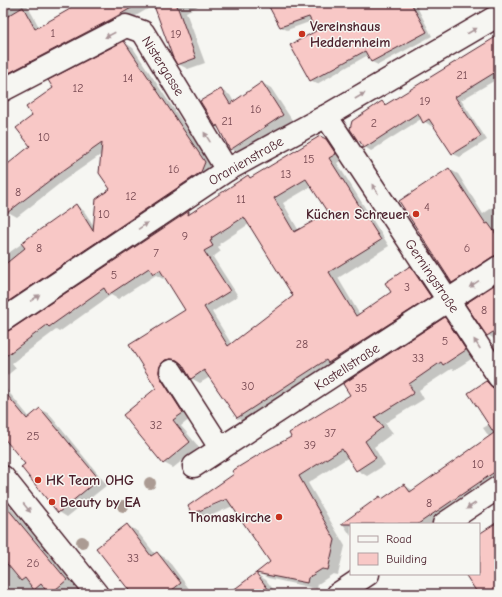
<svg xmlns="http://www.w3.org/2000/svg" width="502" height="597" viewBox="0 0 502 597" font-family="'Comic Neue',sans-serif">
  <rect width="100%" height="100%" fill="#f6f6f2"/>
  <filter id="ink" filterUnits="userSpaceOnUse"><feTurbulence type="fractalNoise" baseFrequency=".025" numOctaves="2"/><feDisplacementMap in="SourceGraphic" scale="8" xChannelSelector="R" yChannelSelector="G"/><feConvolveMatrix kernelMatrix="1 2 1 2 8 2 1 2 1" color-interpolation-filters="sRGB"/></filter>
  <g filter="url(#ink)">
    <g fill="#0003" fill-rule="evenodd">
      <path d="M3,3H26L39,27L71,9L68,3H204L186,12L205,63L188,69L178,64L156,8L154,9L151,7L122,24L3,83Z"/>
      <path d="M268,3H415L432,36L378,65L372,62L368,55L317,84L311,80L317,31L312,21L287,30L281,27Z"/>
      <path d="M499,33V67L497,68L499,72V78L461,100L487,140L460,157L453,154L434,124L431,126L421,119L371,151L365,147L361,142L358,140L382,102L387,105L497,37V34Z"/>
      <path d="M124,42L133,48L213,168L3,317V257L76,205L84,211L94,226L112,189L102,154L63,181L17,217L8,212L3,206V169L32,147Z"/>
      <path d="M262,83L271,88L292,120L240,154L231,149L220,129L216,127L201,102L221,90L230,95L234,102Z"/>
      <path d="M326,140L335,145L344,159L337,163L389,246L338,278L360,315L392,293L410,267L419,272L439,302L246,423L237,418L210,377L200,383L191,378L182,364L174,365L191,418L181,426L199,447L173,468L164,463L158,389L131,345L186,310L165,277L163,279L156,275L118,299L111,295L59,332L56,330L12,363L16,368L3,379V333L10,331L189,212L192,213L248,176L252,178ZM312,186L329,214L299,231L283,203ZM249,224L295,297L232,345L212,312L238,296L213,257L221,251L218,247L220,245L219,244Z"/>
      <path d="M449,169L458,174L483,214L499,203V263L461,287L452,282Z"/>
      <path d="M499,283V348L493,338L488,335Z"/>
      <path d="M445,319L455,325L476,356L454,370L451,369L419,390L424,399L385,423L393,433L374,447L385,465L367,476L357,470L349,457L308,483L345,546L338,575L333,574L318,584L317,589L268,578L258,573L272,562L233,506L203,519L193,513L293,437L352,396ZM231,496L232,498L203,510L207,506Z"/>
      <path d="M486,382L495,387L499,392V480L434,524H351V536L343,524L380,498L383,499L404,485L414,491L490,438L483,428L490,424Z"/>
      <path d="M3,385L30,418L40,409L49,414L107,485L67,517L59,512L27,464L3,436Z"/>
      <path d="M3,500L6,502L83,594H3Z"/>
      <path d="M127,525L137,531L155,554L157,553L167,559L193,594H133Z"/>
      <path d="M256,574L266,580L277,594H226L235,587L237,589Z"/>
    </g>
    <g fill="#f8c8c6" stroke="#4a1f2b" fill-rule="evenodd">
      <path d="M67,3H140L112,19L3,76V19L23,7L35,29L70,9Z"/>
      <path d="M153,3H176L196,58L177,65L173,58Z"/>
      <path d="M267,3H411L427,32L371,62L365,51L310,81L290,45L316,31L309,17L280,27Z"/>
      <path d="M499,35V70L455,97L481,136L452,154L429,119L423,123L418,113L364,148L359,140L358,141L350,129L352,121L382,101L385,105Z"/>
      <path d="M124,41L205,162L201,172L3,305V266L25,248L21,243L76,204L93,231L96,199L110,189L99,173L102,143L54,177L3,216V168L30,146L16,128L32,116L26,107L53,88L48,80Z"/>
      <path d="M262,82L283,115L230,150L217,125L216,127L200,101L221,89L230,104Z"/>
      <path d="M320,136L326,139L336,154L329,158L381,240L329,272L356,316L391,292L385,283L410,266L431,297L328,363L326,360L237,418L204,370L191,379L182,364L177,360L171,359L165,360L160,366L159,372L160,377L183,413L173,420L190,442L163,464L123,415L156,388L129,345L185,310L160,270L153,274L149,268L108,295L104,288L49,327L47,325L3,358V332L10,330L189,211L188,215L248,175L250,178ZM306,179L328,213L294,232L274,198ZM244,217L293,296L228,346L204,307L230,291L204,251L213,246L210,241L212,240L211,238Z"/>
      <path d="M449,168L486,224L488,223L499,238V255L492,257L452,283L399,201Z"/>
      <path d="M499,282V328L487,336L465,304Z"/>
      <path d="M445,317L466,350L443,365L441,362L409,384L414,393L375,417L383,427L365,441L376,458L356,471L342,449L299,476L335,540L328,570L322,569L308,578L307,583L256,573L270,562L227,499L192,514L188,506L234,474L232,471L263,452L291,437L289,433L350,395L343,384Z"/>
      <path d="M486,381L493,388L499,389V469L418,524H341L380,496L382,499L404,484L410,492L494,433L468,393Z"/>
      <path d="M3,390L27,419L40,408L99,479L58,513L21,467L25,464L3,437Z"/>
      <path d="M3,503L67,580L50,594H49L41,584L34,590L25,578L21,581L3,559Z"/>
      <path d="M499,521V594H478L465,574H479V534Z"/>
      <path d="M127,524L151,556L157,552L181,583L167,594H132L96,548Z"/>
      <path d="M256,573L272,594H228Z"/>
    </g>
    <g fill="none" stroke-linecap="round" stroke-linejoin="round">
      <g stroke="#4a1f2b" stroke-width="25">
        <g id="minor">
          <path d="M3,90L126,26L143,32L227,170"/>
          <path d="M326,116L499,377"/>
          <path d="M3,320L227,170L326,116L499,15"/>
          <path d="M171,371L221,449"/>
          <path d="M194,466L499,267"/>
          <path d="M3,477L97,594"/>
          <path d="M444,524L499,487"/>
          <path d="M338,594L368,574"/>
        </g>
      </g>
      <use href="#minor" stroke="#f6f6f2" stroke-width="22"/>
    </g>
    <g fill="#ab9b93">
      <circle cx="150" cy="483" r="6"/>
      <circle cx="123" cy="506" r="6"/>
      <circle cx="82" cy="542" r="6"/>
    </g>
    <defs><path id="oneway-solid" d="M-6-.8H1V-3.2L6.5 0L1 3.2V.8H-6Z"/></defs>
    <g fill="#a99598">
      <use href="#oneway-solid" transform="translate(472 31) rotate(-30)"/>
      <use href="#oneway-solid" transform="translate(110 35) rotate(153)"/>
      <use href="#oneway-solid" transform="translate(360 96) rotate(-30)"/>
      <use href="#oneway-solid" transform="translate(207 137) rotate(-122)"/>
      <use href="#oneway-solid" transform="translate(375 189) rotate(-123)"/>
      <use href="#oneway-solid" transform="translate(143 226) rotate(-34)"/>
      <use href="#oneway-solid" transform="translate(474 284) rotate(146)"/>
      <use href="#oneway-solid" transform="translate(35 298) rotate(-35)"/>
      <use href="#oneway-solid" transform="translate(477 344) rotate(-123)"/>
      <use href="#oneway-solid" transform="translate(471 506) rotate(147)"/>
      <use href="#oneway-solid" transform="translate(27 508) rotate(51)"/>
    </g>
  </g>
  <g fill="#c8321e" stroke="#f6f6f2" stroke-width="1.5">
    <circle cx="302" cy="34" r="4"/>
    <circle cx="416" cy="214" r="4"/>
    <circle cx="38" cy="480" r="4"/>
    <circle cx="52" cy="502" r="4"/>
    <circle cx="279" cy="517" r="4"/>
  </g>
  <g text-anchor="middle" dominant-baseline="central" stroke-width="3" stroke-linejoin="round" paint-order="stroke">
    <g font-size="12" fill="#764952">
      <text x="53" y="33">1</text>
      <text x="176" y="34">19</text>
      <text x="462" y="75">21</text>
      <text x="128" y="78">14</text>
      <text x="78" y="88">12</text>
      <text x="425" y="101">19</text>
      <text x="256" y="109">16</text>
      <text x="227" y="121">21</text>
      <text x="374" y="123">2</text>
      <text x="44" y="137">10</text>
      <text x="309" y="159">15</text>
      <text x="174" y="169">16</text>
      <text x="286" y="174">13</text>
      <text x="18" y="192">8</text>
      <text x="131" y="196">12</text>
      <text x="241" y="199">11</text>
      <text x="427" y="207">4</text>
      <text x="104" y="214">10</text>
      <text x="185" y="236">9</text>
      <text x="39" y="248">8</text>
      <text x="467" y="248">6</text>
      <text x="156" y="253">7</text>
      <text x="114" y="275">5</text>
      <text x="407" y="287">3</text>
      <text x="484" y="310">8</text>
      <text x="445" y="341">5</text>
      <text x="302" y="344">28</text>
      <text x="418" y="358">33</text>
      <text x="248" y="386">30</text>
      <text x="361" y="388">35</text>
      <text x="156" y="425">32</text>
      <text x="330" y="433">37</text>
      <text x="33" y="436">25</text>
      <text x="310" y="445">39</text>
      <text x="478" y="464">10</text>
      <text x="429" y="503">8</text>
      <text x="133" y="558">33</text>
      <text x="33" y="563">26</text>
    </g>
    <g font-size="14" font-weight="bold" fill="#4a1f2b" stroke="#f6f6f2" text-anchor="start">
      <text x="310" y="26">Vereinshaus<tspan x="310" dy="16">Heddernheim</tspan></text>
      <text x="408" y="214" text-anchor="end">Küchen Schreuer</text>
      <text x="46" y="480">HK Team OHG</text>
      <text x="60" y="502">Beauty by EA</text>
      <text x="271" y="517" text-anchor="end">Thomaskirche</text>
    </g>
    <g font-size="14" fill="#4a1f2b" stroke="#f6f6f2">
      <text transform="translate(163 66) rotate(58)">Nistergasse</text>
      <text transform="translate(246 161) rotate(-30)">Oranienstraße</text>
      <text transform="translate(432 276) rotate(56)">Gerningstraße</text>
      <text transform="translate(347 367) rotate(-33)">Kastellstraße</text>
    </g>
  </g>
  <rect width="502" height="597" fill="none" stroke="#f6f6f2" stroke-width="16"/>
  <rect x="8" y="8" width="486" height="581" fill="none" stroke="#4a1f2b" stroke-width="1.5" filter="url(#ink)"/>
  <rect x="350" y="523" width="130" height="52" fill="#f6f6f2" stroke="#b1a0a2"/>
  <rect x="358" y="536" width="20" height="6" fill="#f6f6f2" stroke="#b1a0a2"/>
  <text x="386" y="543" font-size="12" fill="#4a1f2b">Road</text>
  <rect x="358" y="553" width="20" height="12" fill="#f8c8c6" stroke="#b1a0a2"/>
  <text x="386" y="563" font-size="12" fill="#4a1f2b">Building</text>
</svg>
